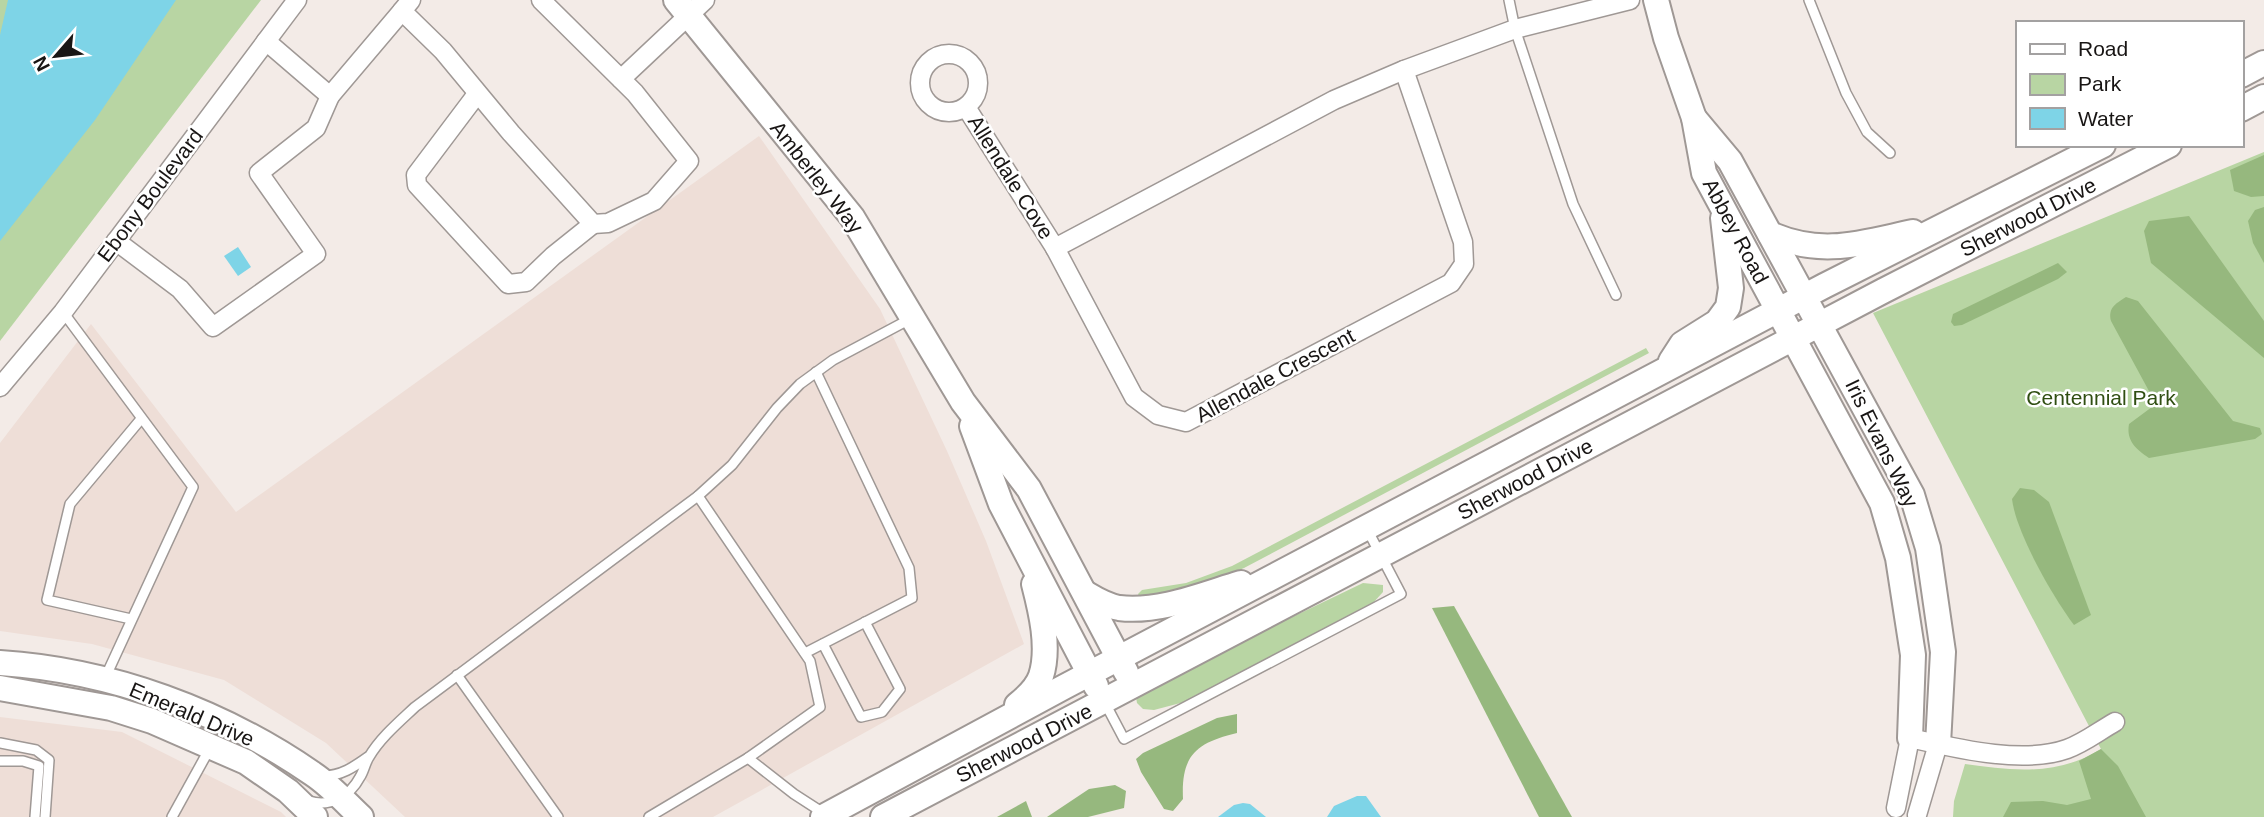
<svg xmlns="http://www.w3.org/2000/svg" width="2264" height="817" viewBox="0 0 2264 817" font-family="Helvetica,sans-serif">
  <rect width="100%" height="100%" fill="#f3ebe7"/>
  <g fill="#eeded7">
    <path d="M759,136L880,309L947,451L986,541L1024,644L713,817H405L326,743L224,680L92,644L0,631V443L91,324L236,512Z"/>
    <path d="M0,717L122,732L281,812L286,817H0Z"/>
  </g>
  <g fill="#b8d5a3">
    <path d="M0,0H261L0,341Z"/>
    <path d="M2264,152V817H1953L1954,801L1965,764C2013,771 2058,776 2101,749L1873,313Z"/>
    <path d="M1646,348L1649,353L1244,568C1210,583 1176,594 1139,596L1138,594L1142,590L1186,583L1232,566Z"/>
    <path d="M1363,583L1383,585V592L1373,603L1188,701L1154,710L1143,709L1137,703L1136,697L1207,658Z"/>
  </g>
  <g fill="#96b87e">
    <path d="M2264,155V196L2251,197L2234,191L2230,170Z"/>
    <path d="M2264,207V263L2253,243L2248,221L2255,210Z"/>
    <path d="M2189,216L2264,321V358L2151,263L2144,231L2149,221Z"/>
    <path d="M2058,263L2067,272L2058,279L1962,325L1954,326L1951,322L1953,314Z"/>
    <path d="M2126,297L2138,301L2233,421L2260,428L2262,434L2255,439L2149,458C2136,449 2126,441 2129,424L2156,404L2111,321C2108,308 2115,304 2126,297Z"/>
    <path d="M2020,488L2034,490L2049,502L2091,615L2074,625C2053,597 2016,533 2012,499Z"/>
    <path d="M1454,606L1572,817H1539L1432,608Z"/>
    <path d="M1237,714V733C1196,743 1181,755 1183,799L1173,811L1164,809L1141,772L1136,759L1143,753L1217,718Z"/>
    <path d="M2101,749L2118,766L2146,817H2003L2011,802L2043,801L2067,805L2091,799L2079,761Z"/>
    <path d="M1115,785L1126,791L1124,808L1088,817H1047L1089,789Z"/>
    <path d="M1026,801L1032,817H997Z"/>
  </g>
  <g fill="#7ed4e7">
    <path d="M8,0H176L95,120L0,241V35Z"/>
    <path d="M238,247L251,267L238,276L224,256Z"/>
    <path d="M1357,796H1366L1381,817H1327L1334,806Z"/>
    <path d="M1243,803L1250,804L1266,817H1218L1234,805Z"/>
  </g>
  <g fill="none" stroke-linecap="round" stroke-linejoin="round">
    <g stroke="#9f9895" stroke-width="12">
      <g id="lane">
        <path d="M1509,0L1515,29L1573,204L1616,295"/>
        <path d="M1809,0L1846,93L1867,132L1890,153"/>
        <path d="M63,312L193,487L105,678"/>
        <path d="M131,619L47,600L70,504L141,419"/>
        <path d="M823,644L861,717L882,712L900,689L865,622"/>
        <path d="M805,653L912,598L909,568L816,372"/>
        <path d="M457,675L558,817"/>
        <path d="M1105,703L1124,739L1401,594L1367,529"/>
        <path d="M0,743L36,750L49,760L45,817"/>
        <path d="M748,758L794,794L825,814"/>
        <path d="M0,761H23L39,766L35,817"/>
        <path d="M323,776C341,776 354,767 368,757"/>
        <path d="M309,801C330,808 350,796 360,777C364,771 365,763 369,757C380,738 399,722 415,707L698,496L732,465L777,408L800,384L833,360L912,318"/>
        <path d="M172,817L210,748"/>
        <path d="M649,817L748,758L820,707L810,661L698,496"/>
      </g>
    </g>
    <g stroke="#9f9895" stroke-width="21">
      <g id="street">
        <path d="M411,0L402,11L443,51L511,133L593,224L608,223L654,201L689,161L635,93L541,0"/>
        <path d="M266,41L330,96L402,11"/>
        <circle cx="949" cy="83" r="29"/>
        <path d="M621,79L705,0"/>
        <path d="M477,94L416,175L417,185L508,284L526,282L553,256L593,224"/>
        <path d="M966,107L1055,248L1134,397L1158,415L1186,422L1451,283L1464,264L1463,242L1404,70"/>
        <path d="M116,241L180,289L213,327L316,254L259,173L316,128L330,96"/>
        <path d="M1055,248L1334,100L1404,70L1515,29L1630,0"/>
        <path d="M0,387L63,312L297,0"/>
        <path d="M1896,808L1910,738C1955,748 2022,765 2067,749C2084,743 2099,731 2115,722"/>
        <path d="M1917,815L1938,744"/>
      </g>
    </g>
    <g stroke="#9f9895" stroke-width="28">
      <g id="secondary">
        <path d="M676,0L852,217L963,402L1029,489L1126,672"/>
        <path d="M1656,0L1666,38L1694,118L1704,173L1882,503L1898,558L1913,655L1910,738"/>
        <path d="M2241,75L2264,63"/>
        <path d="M2241,109L2264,97"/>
        <path d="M1694,118L1730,161L1912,495L1928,548L1943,652L1938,744"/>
        <path d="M1770,234C1822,257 1861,243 1913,232"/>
        <path d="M1671,361L1682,344L1717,322L1728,307L1731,288L1723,218"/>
        <path d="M972,426L1001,504L1096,686"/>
        <path d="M1085,593C1095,599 1106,606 1119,608C1159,613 1204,594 1241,583"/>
        <path d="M0,663C111,670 222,711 313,774C331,786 346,803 361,817"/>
        <path d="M0,688L111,708L152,721L246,762L288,791L315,817"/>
        <path d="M1017,705C1027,697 1037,688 1041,676C1050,648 1041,611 1034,584"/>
        <path d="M823,817L1064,687L1824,286L2103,145"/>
        <path d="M883,817L1883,291L2169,145"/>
      </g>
    </g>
    <use href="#lane" stroke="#fff" stroke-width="9"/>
    <use href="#street" stroke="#fff" stroke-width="18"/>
    <use href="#secondary" stroke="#fff" stroke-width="24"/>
  </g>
  <g text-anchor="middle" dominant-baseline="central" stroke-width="5" stroke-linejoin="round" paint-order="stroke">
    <g font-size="21" fill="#181514" stroke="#fff">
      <text transform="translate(817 177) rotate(52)">Amberley Way</text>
      <text transform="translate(1011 177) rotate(58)">Allendale Cove</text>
      <text transform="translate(150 195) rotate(-53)">Ebony Boulevard</text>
      <text transform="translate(2028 217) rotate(-27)">Sherwood Drive</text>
      <text transform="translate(1736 231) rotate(62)">Abbey Road</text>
      <text transform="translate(1275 375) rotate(-28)">Allendale Crescent</text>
      <text transform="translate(1882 443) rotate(64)">Iris Evans Way</text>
      <text transform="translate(1525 479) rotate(-28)">Sherwood Drive</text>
      <text transform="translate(192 714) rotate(23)">Emerald Drive</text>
      <text transform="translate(1024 743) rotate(-27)">Sherwood Drive</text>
    </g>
    <g font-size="21" fill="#304e12" stroke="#fff">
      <text x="2101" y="397">Centennial Park</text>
    </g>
  </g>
  <rect x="2016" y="21" width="228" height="126" fill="#ffffff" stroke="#a3a1a1" stroke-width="2"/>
  <rect x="2030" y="44" width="35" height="10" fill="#ffffff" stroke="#a3a1a1" stroke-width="2"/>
  <text x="2078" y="56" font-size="21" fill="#181514">Road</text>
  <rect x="2030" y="74" width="35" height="21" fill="#b8d5a3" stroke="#a3a1a1" stroke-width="2"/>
  <text x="2078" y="91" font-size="21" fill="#181514">Park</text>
  <rect x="2030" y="108" width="35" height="21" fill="#7ed4e7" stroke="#a3a1a1" stroke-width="2"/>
  <text x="2078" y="126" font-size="21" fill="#181514">Water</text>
  <g transform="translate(56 56) rotate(242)" stroke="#ffffff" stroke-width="5" paint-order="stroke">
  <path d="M0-5L12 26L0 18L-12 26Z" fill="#181514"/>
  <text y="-10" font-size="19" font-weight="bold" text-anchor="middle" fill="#181514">N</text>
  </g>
</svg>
